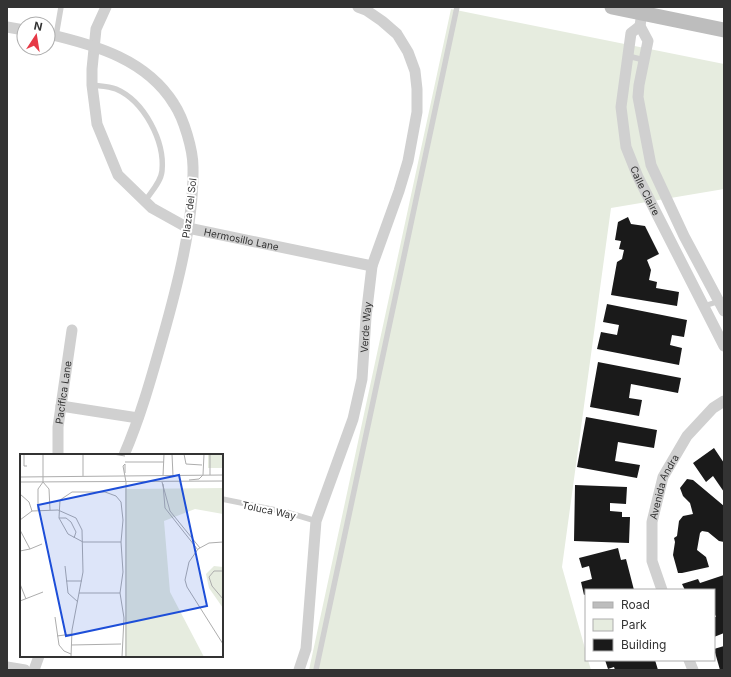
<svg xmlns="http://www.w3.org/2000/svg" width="731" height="677" viewBox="0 0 731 677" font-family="Inter,sans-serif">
  <rect width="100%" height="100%" fill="#fff"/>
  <path fill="#e6ecdf" d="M451,9L724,64V189L611,208L562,567L586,652V660H588L591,670H309Z"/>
  <g fill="#1a1a1a">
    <path d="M628,217L631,224L645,226L659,254L647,260L651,270L649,280L657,282L656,288L679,292L677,306L611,295L617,262L622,259L624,250L619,249L621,241L615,240L618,222Z"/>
    <path d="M607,304L687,320L684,337L672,335L670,345L682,348L679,365L597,349L601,332L617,335L619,325L603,322Z"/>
    <path d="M598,362L681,378L678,393L631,384L629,398L642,400L639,416L590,407Z"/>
    <path d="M586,417L657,430L654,448L618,442L615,461L640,465L637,478L577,467Z"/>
    <path d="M714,448L724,463V492L713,476L706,482L693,463Z"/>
    <path d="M687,479L693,480L724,506V542L719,541L708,532L702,531L700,533L697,550L706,557L709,567L682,573H678L673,555L675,542L674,538L677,536L679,521L683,516L693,514L690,503L683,496L680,488Z"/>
    <path d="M575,485L627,487L626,504L610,503V511L622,512V517H630L629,543L574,541Z"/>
    <path d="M618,548L621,560L626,559L634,590H586V594L584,595L581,582L592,579L589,566L582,568L579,558Z"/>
    <path d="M724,575V633L714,637V617H716L714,612V590H685L682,584L698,579L700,583Z"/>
    <path d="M724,646V670H720L714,649Z"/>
    <path d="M605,660H655L658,670H615L614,667L608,669Z"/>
  </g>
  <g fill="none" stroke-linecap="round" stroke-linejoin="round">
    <g stroke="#d0d0d0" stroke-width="5.5">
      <path d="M56,36L61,7"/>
      <path d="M628,56L644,60"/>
      <path d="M92,85C100,86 109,86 116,89C144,101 165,141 162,171C161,182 151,192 145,201"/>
      <path d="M704,306L720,301"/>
      <path d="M222,499L286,512L316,521"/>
      <path d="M316,670L457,7"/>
    </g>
    <g stroke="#d0d0d0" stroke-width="11">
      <path id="s1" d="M106,7L96,29L92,69V85L97,124L118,175L152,208L188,228L372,266"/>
      <path d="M641,19L640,26L648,41L639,85L638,97L651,165L684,236L724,311"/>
      <path id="s2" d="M640,26L631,33L621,107L626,147L638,177L724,346"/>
      <path d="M7,27L24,30"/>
      <path d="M48,34C96,45 147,60 174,104C184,119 193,150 193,167C194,223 177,287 162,340C151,379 140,418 124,455"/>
      <path d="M61,406L138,418"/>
      <path id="s3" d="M58,455V427L72,330"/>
      <path id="s4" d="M662,590L652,561V522L663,477L687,436L713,408L724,401"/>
      <path d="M689,660L693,670"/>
      <path d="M7,667L25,670"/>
      <path d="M34,670L39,656"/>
      <path id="s5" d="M299,670L306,649L316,521L353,419L362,379L366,317L372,266L399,191L408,161L417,112V89L415,71L408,52L397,34L382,21L366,10L358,7"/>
    </g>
    <path stroke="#bdbdbd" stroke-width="15" d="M612,7L724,30"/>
  </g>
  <g text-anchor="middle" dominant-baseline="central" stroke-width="4" stroke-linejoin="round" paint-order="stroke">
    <g font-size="10" fill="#333" stroke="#fff">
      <text stroke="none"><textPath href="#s2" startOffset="174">Calle Claire</textPath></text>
      <text transform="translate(189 208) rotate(-83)">Plaza del Sol</text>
      <text stroke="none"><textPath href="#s1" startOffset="318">Hermosillo Lane</textPath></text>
      <text stroke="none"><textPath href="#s5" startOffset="352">Verde Way</textPath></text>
      <text stroke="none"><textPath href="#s3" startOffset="63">Pacifica Lane</textPath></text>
      <text stroke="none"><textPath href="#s4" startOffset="107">Avenida Andra</textPath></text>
      <text transform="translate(269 510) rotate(12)">Toluca Way</text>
    </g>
  </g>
  <g transform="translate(20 454)">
    <rect width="203" height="203" fill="#fff"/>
    <path d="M188,0H203V14H188ZM203,34V60L175,55L144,67L150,138L184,203H105V35ZM194,112L203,113V154L189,134L186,120Z" fill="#e6ecdf"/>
    <path fill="none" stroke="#adadad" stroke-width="1" d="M4,0V12H7M93,0L105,2M152,0L153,22M164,0L166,10L182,11M105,8H144M105,19V10L103,12L106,28V203M183,21L184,0M190,21V0M63,22V0M143,22L144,0M0,23L203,21M169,26L179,25L183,21M0,28L203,27M23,28L29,35L30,56M142,28L150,57L180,94M143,30L145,54L178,96M0,40L9,48L12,57M18,56V35L23,28V0M39,64H46L51,68L56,78L54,84M0,66L12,57L38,56L56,64L62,76L63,118L52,176L51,203M0,76L10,95L0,97M101,88H63L48,80L39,64L40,46L52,38H85L96,42L101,48L103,66L101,88L103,118L100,139L104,164L102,203M203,88L189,89L178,95L169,108L165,126L167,133L203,190M10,95L22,90M45,112L48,139L58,148M203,117H194L189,123L192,132L203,145M46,127H62M0,130L6,145M59,139H100M0,147L23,138M35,163L39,191L44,197L51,200M37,182L52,180M51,191L101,190"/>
    <path fill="#1d4ed8" fill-opacity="0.15" stroke="#1d4ed8" stroke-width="2" d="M159,21L187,152L46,182L18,51Z"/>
    <rect width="203" height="203" fill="none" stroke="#333" stroke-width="2"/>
  </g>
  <rect width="731" height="677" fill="none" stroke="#333333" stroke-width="16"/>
  <rect x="585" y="589" width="130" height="72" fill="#ffffff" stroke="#adadad"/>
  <rect x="593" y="602" width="20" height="6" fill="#bdbdbd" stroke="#adadad"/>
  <text x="621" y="609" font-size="12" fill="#333333">Road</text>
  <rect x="593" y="619" width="20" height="12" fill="#e6ecdf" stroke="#adadad"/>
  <text x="621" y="629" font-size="12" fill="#333333">Park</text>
  <rect x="593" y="639" width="20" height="12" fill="#1a1a1a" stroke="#adadad"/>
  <text x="621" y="649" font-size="12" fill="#333333">Building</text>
  <g transform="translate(36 36) rotate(12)"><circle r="19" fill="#ffffff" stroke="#adadad"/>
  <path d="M0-3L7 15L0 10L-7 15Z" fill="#e63946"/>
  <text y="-6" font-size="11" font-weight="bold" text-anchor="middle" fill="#333333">N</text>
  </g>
</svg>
